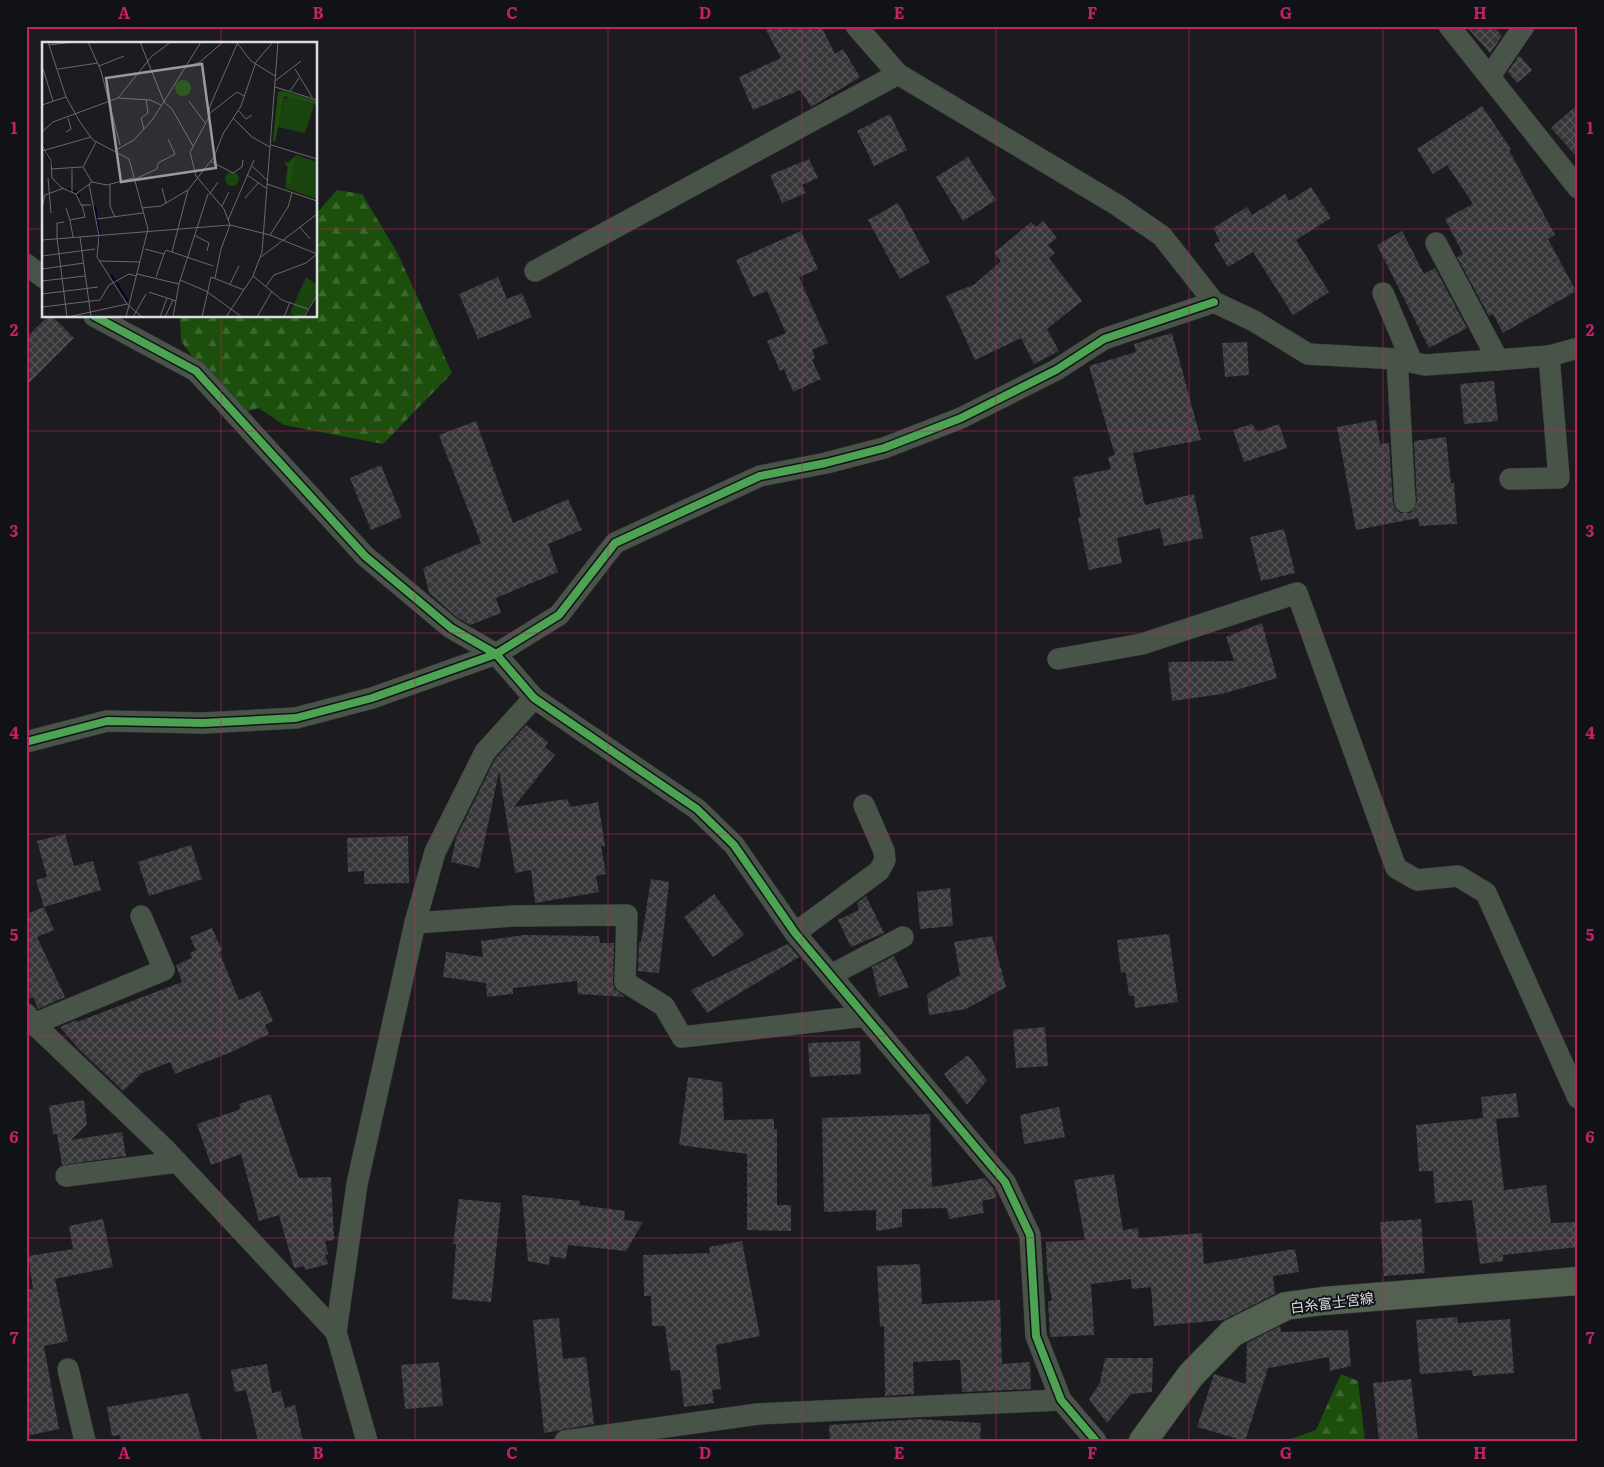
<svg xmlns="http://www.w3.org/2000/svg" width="1604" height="1467" viewBox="0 0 1604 1467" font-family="Literata,'Noto Sans JP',serif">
  <defs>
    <pattern id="forest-firs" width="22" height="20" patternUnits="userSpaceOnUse" patternTransform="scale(1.25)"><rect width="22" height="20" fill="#1c4f0c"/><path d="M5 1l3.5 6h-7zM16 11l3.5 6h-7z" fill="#3c682f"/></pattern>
    <pattern id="building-cross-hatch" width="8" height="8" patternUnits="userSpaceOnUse" patternTransform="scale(1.25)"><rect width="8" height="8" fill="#373739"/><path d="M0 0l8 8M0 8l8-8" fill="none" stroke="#535455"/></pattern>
  </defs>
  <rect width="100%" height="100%" fill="#1c1c20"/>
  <g fill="url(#forest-firs)">
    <path d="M337,190L362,194L397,252L452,373L383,444L284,425L259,408L235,415L181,341L180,316H316V214Z"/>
    <path d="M1341,1374L1358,1381L1365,1441H1285L1316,1430Z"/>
  </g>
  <g fill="url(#building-cross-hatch)">
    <path d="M764,26H821L835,54L843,49L860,77L811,107L800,90L753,110L739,77L781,58Z"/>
    <path d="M1466,26H1494L1502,36L1490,53Z"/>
    <path d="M1519,55L1532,70L1517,83L1508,72Z"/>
    <path d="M1578,104V158L1551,128Z"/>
    <path d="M1482,106L1511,149L1509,150L1555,235L1548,239L1576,291L1503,333L1493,314L1489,316L1457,257L1463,254L1445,219L1473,204L1447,165L1433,174L1417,149Z"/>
    <path d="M890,114L907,150L874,166L857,131Z"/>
    <path d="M968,157L996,200L963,221L936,177Z"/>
    <path d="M809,159L818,178L802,185L806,193L782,203L770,175Z"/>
    <path d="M1311,187L1331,218L1296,240L1329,292L1293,315L1253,252L1228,267L1214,244L1220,241L1213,228L1247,207L1252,215L1285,194L1289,201Z"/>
    <path d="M898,203L930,262L900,279L868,220Z"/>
    <path d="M1043,221L1057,238L1048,245L1055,253L1049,258L1082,301L1047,329L1059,351L1034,364L1021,338L975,360L946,296L975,284L1001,261L994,253L1031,222L1036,227Z"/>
    <path d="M801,231L818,269L799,277L828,343L812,350L815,358L812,360L821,379L793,392L784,369L780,371L767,341L786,333L767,291L753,297L736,260Z"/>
    <path d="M1402,231L1424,274L1435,268L1467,328L1429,348L1377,245Z"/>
    <path d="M498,277L507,299L522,293L532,317L478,339L459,294Z"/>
    <path d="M48,316H52L74,338L26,386V338Z"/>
    <path d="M1172,333L1201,440L1133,453L1145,505L1194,494L1203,538L1164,546L1160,528L1117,538L1122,563L1089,570L1078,518L1081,517L1073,477L1111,469L1108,457L1115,455L1089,366L1136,352L1134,344Z"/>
    <path d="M1247,342L1249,375L1225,377L1222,343Z"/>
    <path d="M1494,381L1498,421L1464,424L1460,384Z"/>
    <path d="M1376,420L1380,444L1389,443L1393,503L1395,509L1400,513H1411L1417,502L1414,441L1446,437L1451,483H1454L1457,524L1419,526L1418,518L1356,530L1337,427Z"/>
    <path d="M476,421L513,523L568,499L582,530L548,544L558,572L496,598L501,613L470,625L458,618L429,593L423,568L481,543L439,435Z"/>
    <path d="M1252,424L1257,432L1279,424L1287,448L1244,462L1233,430Z"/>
    <path d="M381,465L402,517L371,530L350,478Z"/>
    <path d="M1284,529L1295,573L1261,581L1250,537Z"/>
    <path d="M1262,623L1277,678L1222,694L1172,701L1168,662L1234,661L1226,637Z"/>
    <path d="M526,725L548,742L545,747L555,755L514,807L567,799L571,807L598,802L605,846H601L606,874L596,876L599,892L535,903L531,870L515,873L499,771L479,868L451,862L456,838L495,759Z"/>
    <path d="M65,834L74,866L93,861L101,890L44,907L54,930L37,937L65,997L38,1009L33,997L26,1000V914L44,907L36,880L47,877L37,841Z"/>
    <path d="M408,836L409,883L364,884V871L348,872L347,838Z"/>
    <path d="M191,845L202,879L149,896L138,862Z"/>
    <path d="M651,879L669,882L659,973L638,971L639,942H641Z"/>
    <path d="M950,888L953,926L920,929L917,892Z"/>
    <path d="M714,894L744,935L713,957L684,917Z"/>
    <path d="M866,896L884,933L851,947L838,920L859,910L857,903Z"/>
    <path d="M212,928L222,950L219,952L239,1000L260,991L273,1021L265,1025L269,1034L229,1053L175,1074L170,1062L142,1073L123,1091L78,1048L60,1027L76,1020L77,1022L182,982L176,965L192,958L190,953L196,950L190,937Z"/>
    <path d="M1169,934L1178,1002L1135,1008L1134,996H1129L1126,973L1121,972L1117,940Z"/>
    <path d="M524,935L599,936L600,943H614L613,982L614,988L625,997L578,994L577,981L513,988V994L487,997L486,983L443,977L446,952L483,957L481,941Z"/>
    <path d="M992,936L1006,987L966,1009L929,1015L927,994L960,975L954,942Z"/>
    <path d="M788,944L799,957L707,1013L691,990Z"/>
    <path d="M894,956L909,987L879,997L872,967Z"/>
    <path d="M1045,1027L1048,1066L1016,1068L1013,1030Z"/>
    <path d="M860,1041L861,1074L810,1077L808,1043Z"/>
    <path d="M968,1055L987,1080L967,1105L944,1074Z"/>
    <path d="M688,1077L722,1082L724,1120L774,1119V1129H777V1205H791V1231L747,1230V1154L679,1145Z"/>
    <path d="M1516,1093L1519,1117L1496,1119L1504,1190L1546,1185L1551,1223L1578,1222V1247L1503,1255V1261L1480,1264L1472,1200L1435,1203L1433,1171H1419L1416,1125L1483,1118L1481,1097Z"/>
    <path d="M270,1094L299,1178L331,1177L334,1240L325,1241L328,1254L325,1255L328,1264L305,1270L304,1266L294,1268L279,1215L259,1221L241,1154L211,1165L197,1124L241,1109L239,1104Z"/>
    <path d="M84,1100L87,1124L71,1140L122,1132L126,1156L62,1165L57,1134H53L49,1106Z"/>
    <path d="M1059,1107L1065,1137L1024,1144L1020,1115Z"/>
    <path d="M930,1114L932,1187L985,1178L994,1189L996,1198L982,1201L984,1213L949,1219L947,1208L902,1209V1227L876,1231V1210L824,1212L822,1118Z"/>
    <path d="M1114,1174L1123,1230L1138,1228L1139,1238L1202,1233L1204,1264L1295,1249L1299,1272L1273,1276L1275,1294L1224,1320L1154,1326L1151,1287L1132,1289L1131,1279L1091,1284L1094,1335L1050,1337L1048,1302L1052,1300L1047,1272L1046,1242L1085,1240L1074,1180Z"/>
    <path d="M522,1195L580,1201L579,1205L625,1211L624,1220L643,1222L626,1251L568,1245L566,1259L550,1256L549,1265L528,1261Z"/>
    <path d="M459,1199L501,1203L491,1302L452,1299L456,1244H453Z"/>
    <path d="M103,1219L113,1267L55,1279L68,1341L44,1346L59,1429L26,1436V1290L33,1289L28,1256L73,1249L69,1226Z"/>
    <path d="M1421,1219L1425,1273L1384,1276L1380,1222Z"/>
    <path d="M742,1241L760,1336L716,1345L721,1389L712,1390L714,1403L684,1407L680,1370L671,1371L665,1326H652L651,1296H644L643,1255L710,1253L709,1247Z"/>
    <path d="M920,1264L922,1304L1000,1300L1002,1364L1030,1362L1031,1389L962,1392L960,1360L913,1362L914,1394L885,1396L884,1326L880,1327L877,1266Z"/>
    <path d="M1457,1317L1458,1323L1510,1319L1514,1373L1473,1376L1472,1370L1420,1374L1416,1320Z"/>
    <path d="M559,1318L563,1359L586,1357L594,1424L544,1433L533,1320Z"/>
    <path d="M1280,1326L1281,1332L1348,1330L1351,1366L1330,1371L1329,1357L1268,1368L1245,1441L1197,1427L1214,1374L1246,1384L1247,1343Z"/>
    <path d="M1105,1358H1153L1152,1392L1131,1394L1107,1423L1089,1399L1100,1383Z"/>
    <path d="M439,1362L443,1406L405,1409L401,1365Z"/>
    <path d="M267,1364L272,1393L281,1391L285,1408L295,1405L303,1441H258L246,1390L235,1392L231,1370Z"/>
    <path d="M1411,1379L1418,1441H1379L1373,1383Z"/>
    <path d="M188,1393L202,1441H121L120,1435L112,1436L107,1407Z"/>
    <path d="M919,1419L981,1423L980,1441H830L829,1425Z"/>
  </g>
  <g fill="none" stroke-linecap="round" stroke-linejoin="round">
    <g stroke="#38383a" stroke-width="22">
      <g id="street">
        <path d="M856,26L898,74L1117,205L1162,236L1214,302L1254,321L1308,354L1397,359L1425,365L1549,356L1578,348"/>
        <path d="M1449,26L1578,188"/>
        <path d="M1490,76L1524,26"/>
        <path d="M1436,243L1498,360"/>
        <path d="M26,264L44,278"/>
        <path d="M535,271L898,74"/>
        <path d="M1383,293L1412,362"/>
        <path d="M94,316L196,371L365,556L451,628L496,654L534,698L697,809L734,845L795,933L1005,1182L1030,1235L1036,1336L1061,1400L1096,1441"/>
        <path d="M1397,359L1405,502"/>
        <path d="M1510,479L1559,478L1549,356"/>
        <path d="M1058,659L1142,644L1297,593L1396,868L1417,880L1458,876L1486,893L1578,1098"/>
        <path d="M26,742L107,721L203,723L296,718L372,698L496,654L559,615L615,543L760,476L826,463L884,448L961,418L1056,370L1104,339L1214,302"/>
        <path d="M415,923L513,916L627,915L625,982L664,1006L682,1037L865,1016"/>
        <path d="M795,933L879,871L885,860L884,851L864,805"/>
        <path d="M831,975L903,937"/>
        <path d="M26,1014L34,1024L164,1148L336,1332"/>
        <path d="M34,1024L164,970L141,916"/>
        <path d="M66,1176L177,1162"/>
        <path d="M68,1369L85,1441"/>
        <path d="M367,1441L336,1332L357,1184L415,923L435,852L485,752L534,698"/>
        <path d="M565,1441L758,1414L1061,1400"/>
      </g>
    </g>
    <g stroke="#38383a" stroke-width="29">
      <path id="secondary" d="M1143,1441L1191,1375L1232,1333L1286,1306L1323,1301L1578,1281"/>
    </g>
    <use href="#street" stroke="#495448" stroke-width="21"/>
    <use href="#secondary" stroke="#536151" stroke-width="28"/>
    <g stroke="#111218" stroke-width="11">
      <g id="cycleway">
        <path d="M94,316L196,371L365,556L451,628L496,654L534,698L697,809L734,845L795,933L1005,1182L1030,1235L1036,1336L1061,1400L1096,1441"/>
        <path d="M26,742L107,721L203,723L296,718L372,698L496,654L559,615L615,543L760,476L826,463L884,448L961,418L1056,370L1104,339L1214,302"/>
      </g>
    </g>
    <use href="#cycleway" stroke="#4ca352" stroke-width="8"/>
  </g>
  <path fill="none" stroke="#c32262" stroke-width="1" stroke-opacity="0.55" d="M221,26V44M415,26V1441M608,26V1441M802,26V1441M996,26V1441M1189,26V1441M1383,26V1441M26,229H44M316,229H1578M221,316V1441M26,431H1578M26,633H1578M26,834H1578M26,1036H1578M26,1238H1578"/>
  <g text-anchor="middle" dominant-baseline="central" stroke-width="4" stroke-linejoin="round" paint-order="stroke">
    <g font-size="14" fill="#dcdde2" stroke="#111218">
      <text transform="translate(1332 1302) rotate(-7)">白糸富士宮線</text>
    </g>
  </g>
  <g transform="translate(42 42)">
    <rect width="275" height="275" fill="#1c1c20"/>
    <path d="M248,55L272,63L263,91L236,85L242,57ZM254,113L275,120V157L243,146L246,121Z" fill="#1a440e"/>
    <path d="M133 46a8 8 0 1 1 16 0a8 8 0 1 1-16 0ZM241,49L275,59V63L242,54L233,100L231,98L236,50ZM254,114L248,141H245L246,125L242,120L247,121Z" fill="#1c4f0c"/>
    <path d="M183 137a7 7 0 1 1 14 0a7 7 0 1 1-14 0ZM264,235L275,243V251L261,275H255L248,271Z" fill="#1a440e"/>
    <path fill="none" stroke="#090324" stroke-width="2.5" d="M0,101L10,123M25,147L34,150L37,155M53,164L58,199M69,233L86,259"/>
    <path fill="none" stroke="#69696e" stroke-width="1" d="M6,0L24,55L38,80L51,98L87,117L106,187L84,275M46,0L59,29L78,103M98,0L122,60L130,67L151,104M196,2L209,19L233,34M7,3L31,0M57,24L82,14M145,25L158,20L181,0M1,27L11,59M16,27L56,21M253,27L270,55M233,39L259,19M233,45L275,58M248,49L257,36M76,56L110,14L129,0M147,59L163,81M0,63L24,55M196,68L204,77L210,73M167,72L195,50L202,54M191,76L210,95L228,105M102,87L99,76L106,71L104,57M0,90L11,80L76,56L108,58L119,63M24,90L29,87L26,76M0,103L9,119L10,136L20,146L34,152L39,163H49M229,103L275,117M74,108L92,98L111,77L159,0M0,109L49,95M168,119L191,131L200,125L201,118M210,124L225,138M9,127L40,125M30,127V150M205,133L224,146M6,136L9,171M93,137L115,127L116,121L133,112L126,97M50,140L41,125L54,100M47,142L57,194L55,215L85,262L100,275M225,142L275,159M68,143V164L73,175M120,146L124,161M34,152L50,140L65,143L91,136M167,153L176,140M203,156L216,141M180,164L187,150M0,165L3,153L22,146M24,166L28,178L43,175L40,163M100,166L119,164L146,148M55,177L101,171M28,178L31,195M186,178L212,118M22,180L15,181V196L25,275M258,185L268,197M152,193L167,201L165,209M228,193L246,165L250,151M38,195L49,275M0,198L188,183L228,193L275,212M103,207L122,212L124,208L171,224M130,210L146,148L172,115L181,92L199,64L214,20L231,0M0,214L53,207M219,215L275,172M57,219L98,220M0,227L42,221M95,232L137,242M211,234L240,258L266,267M114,235L122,212M173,236L179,207L188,183L182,167L154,134L148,110L166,77L168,64L196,0M138,238L164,249L200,275M0,239L43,234M188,242L197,224M224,244L232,233L264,221L275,212M107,250L134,259M0,252L56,245M0,265L58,258L67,243L87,232L94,234M26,275L85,262M91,275L104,252M118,275L125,256M123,275L131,258M131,275L137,242L166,152M160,275L169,235L202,248M184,275L211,234L220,210L236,0M215,275L230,249M242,275L248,260M262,275L275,253"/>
    <path fill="#99999e" fill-opacity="0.15" stroke="#99999e" stroke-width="2.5" d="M160,22L174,126L79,140L64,36Z"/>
    <rect width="275" height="275" fill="none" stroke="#dcdde2" stroke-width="2.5"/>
  </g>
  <rect width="1604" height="1467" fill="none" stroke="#111218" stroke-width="55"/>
  <rect x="28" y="28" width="1548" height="1412" fill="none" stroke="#c32262" stroke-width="2"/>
  <g font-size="16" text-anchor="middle" font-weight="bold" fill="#c32262">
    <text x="124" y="19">A</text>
    <text x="318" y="19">B</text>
    <text x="512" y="19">C</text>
    <text x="705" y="19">D</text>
    <text x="899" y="19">E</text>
    <text x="1092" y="19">F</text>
    <text x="1286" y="19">G</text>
    <text x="1480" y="19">H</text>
    <text x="14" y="134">1</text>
    <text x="1590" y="134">1</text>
    <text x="14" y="336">2</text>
    <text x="1590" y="336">2</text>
    <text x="14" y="537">3</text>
    <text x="1590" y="537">3</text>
    <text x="14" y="739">4</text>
    <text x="1590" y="739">4</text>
    <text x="14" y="941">5</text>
    <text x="1590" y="941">5</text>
    <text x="14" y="1143">6</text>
    <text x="1590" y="1143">6</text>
    <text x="14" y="1344">7</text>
    <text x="1590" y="1344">7</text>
    <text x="124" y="1459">A</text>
    <text x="318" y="1459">B</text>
    <text x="512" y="1459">C</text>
    <text x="705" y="1459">D</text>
    <text x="899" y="1459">E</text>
    <text x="1092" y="1459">F</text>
    <text x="1286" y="1459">G</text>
    <text x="1480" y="1459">H</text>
  </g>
</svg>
